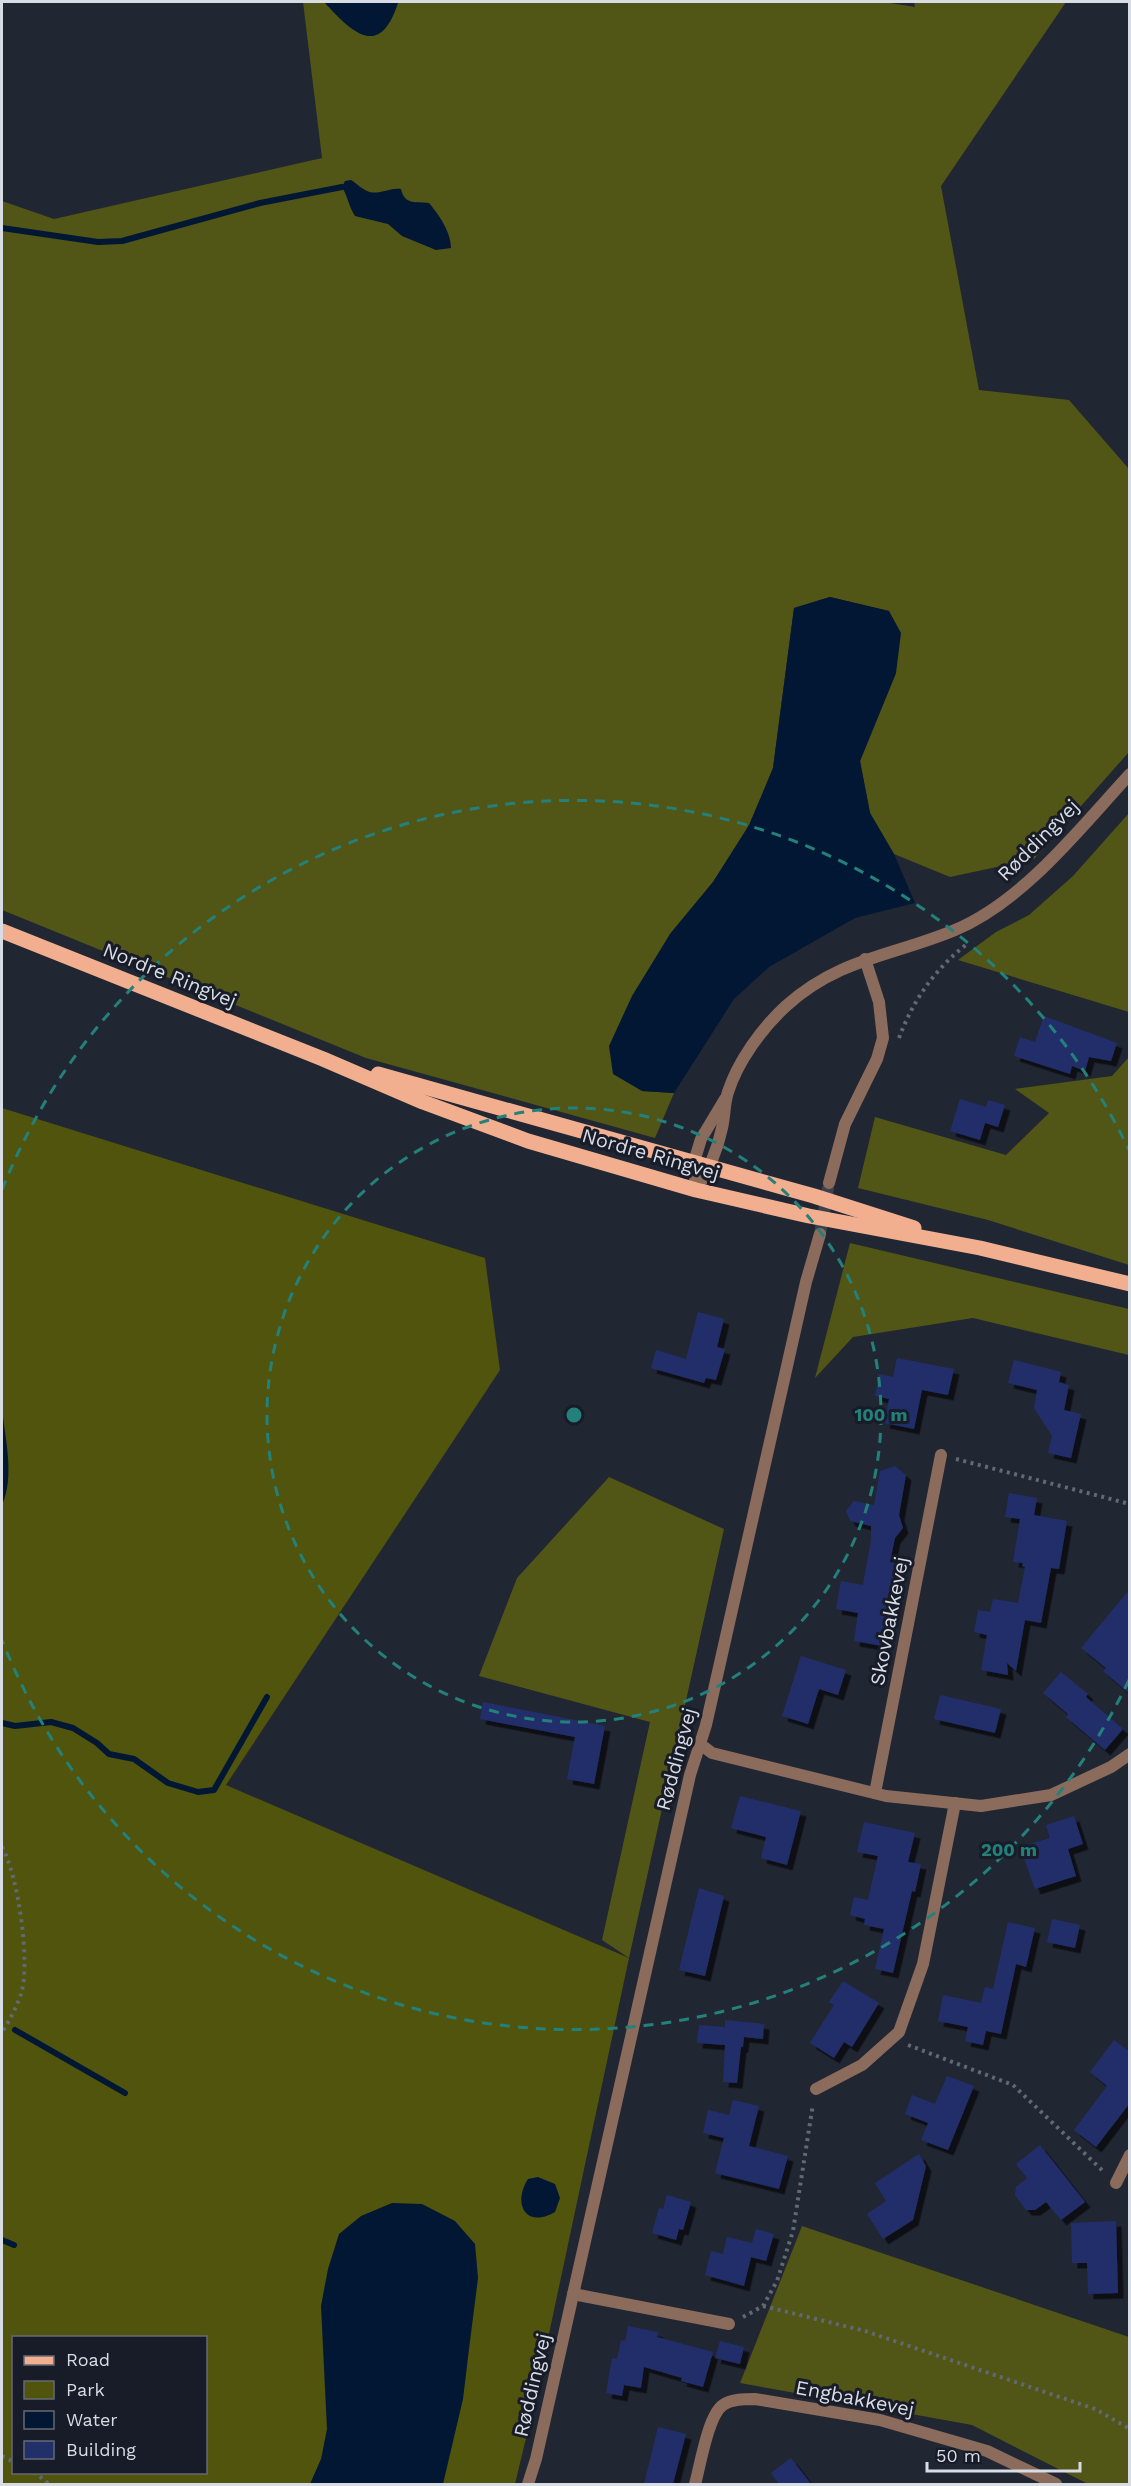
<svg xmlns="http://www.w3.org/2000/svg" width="1131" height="2486" viewBox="0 0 1131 2486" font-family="'Work Sans',sans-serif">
  <defs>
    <filter id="shadow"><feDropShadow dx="5.5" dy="5.5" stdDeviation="0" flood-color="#0009"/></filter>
  </defs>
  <rect width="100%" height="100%" fill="#212633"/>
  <path fill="#50540c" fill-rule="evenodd" d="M2,1108L485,1258L500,1370L226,1785L629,1958L533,2409L515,2484H2ZM14,2338H206V2472H14Z"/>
  <g fill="#515516">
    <path d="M303,2H884L915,7L914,2H1066L941,186L979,390L1069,400L1129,469V752L1034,859L950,877L894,854L870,813L860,761L896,673L889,611L830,597L794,608L773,768L750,825L713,882L670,934L642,1091L674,1093L655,1138L366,1058L2,910V201L54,219L322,158Z"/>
    <path d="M1129,813V1012L958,960L996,932L1029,915L1073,876Z"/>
    <path d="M1129,1057V1265L988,1220L858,1188L875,1117L1006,1155L1049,1113L1015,1089L1112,1076Z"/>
    <path d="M850,1243L1129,1309V1355L973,1318L853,1337L815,1378Z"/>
    <path d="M609,1477L724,1529L629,1958L602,1940L650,1722L479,1676L517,1578Z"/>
    <path d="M802,2226L1129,2337V2484H1088L972,2425L740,2383Z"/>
  </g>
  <g fill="#021733">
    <path d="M324,2H397L398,3C379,61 351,31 324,2Z"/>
    <path d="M351,180C356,183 362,189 367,191C378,196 390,187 401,189C405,206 416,201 429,203C439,215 451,232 451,248L436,250L402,236L388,224L355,216C349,207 348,197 342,187L345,181Z"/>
    <path d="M830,597L889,611L901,633L896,673L860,761L870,813L894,854L915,903L855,918L769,967L734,999L674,1093L642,1091L613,1074L609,1046L632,996L670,934L713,882L749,825L773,768L794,608Z"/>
    <path d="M2,1408C5,1439 15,1476 2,1505Z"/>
    <path d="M538,2177L555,2184L560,2198L555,2212C526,2229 512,2204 528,2179Z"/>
    <path d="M392,2203L422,2204L455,2221L475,2244L478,2278L469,2349L463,2399L443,2484H310L321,2459L327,2429L321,2306L328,2269L339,2234L361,2216Z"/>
  </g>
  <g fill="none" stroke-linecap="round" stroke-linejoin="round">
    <g stroke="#021733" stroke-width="6">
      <path d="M2,228L98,242L122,241L260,203L342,187"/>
      <path d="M2,1723L15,1726L51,1722L73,1728L97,1743L109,1754L134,1759L168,1783L198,1792L214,1790L267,1697"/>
      <path d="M15,2030L125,2093"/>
      <path d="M2,2240L14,2245"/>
    </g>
  </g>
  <g fill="#212f6a" filter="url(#shadow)">
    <path d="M1044,1016L1117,1043L1111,1061L1089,1057L1085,1071L1072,1066L1070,1074L1014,1056L1020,1037L1035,1042Z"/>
    <path d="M960,1099L986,1107L988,1100L1005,1105L998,1127L985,1123L980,1140L950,1131Z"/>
    <path d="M698,1312L724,1319L717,1347L725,1349L716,1380L706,1378L704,1383L651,1368L656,1350L686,1359Z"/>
    <path d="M897,1358L954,1369L948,1395L922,1390L914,1429L884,1423L889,1399L875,1396L879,1374L893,1377Z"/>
    <path d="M1014,1360L1061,1372L1059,1382L1069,1385L1064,1410L1081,1414L1071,1458L1048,1453L1052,1436L1034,1408L1037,1390L1008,1383Z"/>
    <path d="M895,1466L906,1475L899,1515L903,1528L895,1538L890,1562L896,1563L882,1646L854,1641L858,1613L836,1609L841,1581L863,1585L871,1540V1526L850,1521L846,1511L854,1501L874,1505L880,1471Z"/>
    <path d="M1009,1493L1037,1498L1034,1515L1067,1521L1059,1569L1051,1568L1041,1623L1025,1620L1016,1671L1007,1663L1008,1675L981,1670L987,1635L974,1632L978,1610L990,1612L993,1599L1018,1603L1025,1567L1022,1566L1023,1563L1013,1562L1020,1519L1005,1517Z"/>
    <path d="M1130,1589V1694L1103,1671L1106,1668L1081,1648Z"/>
    <path d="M801,1656L846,1670L838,1695L819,1689L808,1724L782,1716Z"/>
    <path d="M1061,1672L1088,1694L1086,1697L1123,1729L1105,1750L1066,1717L1068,1714L1043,1693Z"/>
    <path d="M940,1695L1001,1709L995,1733L934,1719Z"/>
    <path d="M483,1702L605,1726L594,1784L567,1779L575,1737L480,1719Z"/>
    <path d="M740,1796L801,1811L787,1865L761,1858L766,1837L731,1828Z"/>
    <path d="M1074,1816L1083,1844L1068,1849L1076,1876L1035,1889L1020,1847L1050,1838L1046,1825Z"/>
    <path d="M864,1822L915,1833L908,1862L921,1864L915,1892L912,1891L893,1973L875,1969L884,1929L864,1925L865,1919L850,1915L854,1897L868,1900L878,1856L857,1852Z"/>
    <path d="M699,1888L724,1896L705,1976L679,1970Z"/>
    <path d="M1052,1919L1080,1925L1075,1948L1047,1942Z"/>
    <path d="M1008,1922L1035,1928L1026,1967L1016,1964L1001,2034L986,2031L983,2045L965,2041L968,2027L938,2021L943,1995L981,2003L985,1987L993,1989Z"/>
    <path d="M843,1981L879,2003L852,2047L844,2042L834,2058L810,2043L834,2005L829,2002Z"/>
    <path d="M725,2020L764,2024L763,2039L744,2037L743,2047H741L737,2083L723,2082L725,2045L697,2043L699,2025L725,2027Z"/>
    <path d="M1114,2040L1130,2052V2103L1096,2147L1074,2130L1107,2086L1090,2072Z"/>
    <path d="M947,2076L974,2086L948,2150L921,2140L928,2123L905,2114L912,2095L935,2104Z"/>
    <path d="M733,2100L759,2106L749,2146L788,2156L779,2189L715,2173L724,2138L703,2133L708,2110L729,2115Z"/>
    <path d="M1040,2145L1085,2202L1061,2220L1046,2202L1035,2210H1026L1015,2195L1016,2187L1027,2178L1016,2164Z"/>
    <path d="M919,2154L926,2166L913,2220L883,2239L867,2214L886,2201L875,2183Z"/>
    <path d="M667,2195L691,2202L683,2230L679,2229L676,2240L652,2233L659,2208L663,2209Z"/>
    <path d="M1116,2221L1118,2293L1088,2294L1087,2263H1072L1071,2223Z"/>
    <path d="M756,2229L774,2234L766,2261L751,2257L744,2286L705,2275L711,2251L723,2254L727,2237L752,2243Z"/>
    <path d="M628,2326L658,2332L657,2337L713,2352L703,2387L681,2381L682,2378L644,2367L641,2388L624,2385L622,2396L606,2393L612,2358L617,2359L621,2340L625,2341Z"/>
    <path d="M720,2341L744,2347L740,2364L715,2358Z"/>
    <path d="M658,2427L686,2434L673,2484H644Z"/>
    <path d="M791,2458L811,2484H779L771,2473Z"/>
  </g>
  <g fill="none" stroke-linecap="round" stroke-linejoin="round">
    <path stroke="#3c414e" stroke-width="12" stroke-dasharray="12 6" stroke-linecap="butt" d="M820,1234L829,1183"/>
    <g stroke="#636873" stroke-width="4" stroke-dasharray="3 4.5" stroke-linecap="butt">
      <path d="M899,1038C913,1000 935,969 967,944"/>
      <path d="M956,1459L1130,1504"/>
      <path d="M2,1847C18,1875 31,1963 21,1994C17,2006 9,2022 2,2032"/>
      <path d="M908,2045L1013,2085L1104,2172"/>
      <path d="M763,2306L865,2331L1095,2409L1130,2429"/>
      <path d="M743,2317L763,2306L777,2281L793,2231L813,2104"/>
      <path d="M2,2456L14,2462"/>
      <path d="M34,2472L49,2484"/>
    </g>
    <g stroke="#8b6b5c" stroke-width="12">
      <path d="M700,1744L712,1753L886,1796L981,1806L1051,1795L1111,1767L1130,1754"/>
      <path d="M875,1793L941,1455"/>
      <path d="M816,2089L862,2065L899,2032L923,1964L955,1803"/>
      <path d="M1116,2183L1130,2155"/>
      <path d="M573,2294L729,2324"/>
      <path d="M695,2484C700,2467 708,2415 723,2405C732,2399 744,2399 755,2399L880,2420L987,2451L1056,2484"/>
    </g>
    <g stroke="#8b6b5c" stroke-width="12">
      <path d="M829,1183L845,1124L877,1059L883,1038L879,1002L865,959"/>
      <path d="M696,1190C709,1170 717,1152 722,1128C725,1116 724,1104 728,1092C738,1061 762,1028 786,1006C839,958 893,956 955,930C1024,901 1080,828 1130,774"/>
      <path d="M696,1190L694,1162L701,1139L725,1099"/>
      <path d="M528,2484L536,2459L690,1775L706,1725L806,1282L820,1234"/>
    </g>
    <g stroke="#f1af90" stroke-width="15">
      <path d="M2,931L323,1059L423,1102L528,1141L696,1190L809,1216L980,1248L1130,1284"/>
      <path d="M378,1074L814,1196L914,1228"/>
    </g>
  </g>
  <g fill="none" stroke="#23807a" stroke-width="3" stroke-dasharray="10 8">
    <circle cx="574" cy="1415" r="307"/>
    <path d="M1129 1680A615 615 0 0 1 2 1640M2 1190A615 615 0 0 1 1129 1150"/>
  </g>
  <g text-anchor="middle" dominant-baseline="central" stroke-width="6" stroke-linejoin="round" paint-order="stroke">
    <g font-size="20" fill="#d8dce5" stroke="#181c29">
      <text transform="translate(1038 840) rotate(-45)">Røddingvej</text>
      <text transform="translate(170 975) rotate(22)">Nordre Ringvej</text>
      <text transform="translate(651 1154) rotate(16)">Nordre Ringvej</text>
      <text transform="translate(889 1621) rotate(-79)">Skovbakkevej</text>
      <text transform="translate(676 1759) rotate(-75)">Røddingvej</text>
      <text transform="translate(532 2385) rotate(-77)">Røddingvej</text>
      <text transform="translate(855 2398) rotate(11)">Engbakkevej</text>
    </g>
  </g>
  <circle cx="574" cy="1415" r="9" fill="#23807a" stroke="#181c29" stroke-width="3"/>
  <g font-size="18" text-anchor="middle" font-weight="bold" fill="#23807a" stroke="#181c29" stroke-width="6" stroke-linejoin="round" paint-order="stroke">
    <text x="881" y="1421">100 m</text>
    <text x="1009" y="1856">200 m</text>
  </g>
  <rect width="1131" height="2486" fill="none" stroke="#d8dce5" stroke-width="6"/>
  <rect x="12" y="2336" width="195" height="138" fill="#181c29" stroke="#656974" stroke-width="1.5"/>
  <rect x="24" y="2356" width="30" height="9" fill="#f1af90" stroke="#656974" stroke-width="1.5"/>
  <text x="66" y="2366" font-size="18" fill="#d8dce5">Road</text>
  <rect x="24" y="2381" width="30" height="18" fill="#50540c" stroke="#656974" stroke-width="1.5"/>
  <text x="66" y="2396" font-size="18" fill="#d8dce5">Park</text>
  <rect x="24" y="2411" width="30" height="18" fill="#021733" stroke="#656974" stroke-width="1.5"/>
  <text x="66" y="2426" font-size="18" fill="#d8dce5">Water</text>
  <rect x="24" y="2441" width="30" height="18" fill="#212f6a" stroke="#656974" stroke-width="1.5"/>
  <text x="66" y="2456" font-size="18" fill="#d8dce5">Building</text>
  <path d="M927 2462v9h153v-9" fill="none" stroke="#d8dce5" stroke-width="3"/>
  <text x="936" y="2462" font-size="18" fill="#d8dce5" stroke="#181c29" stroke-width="4.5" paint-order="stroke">50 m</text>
</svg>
